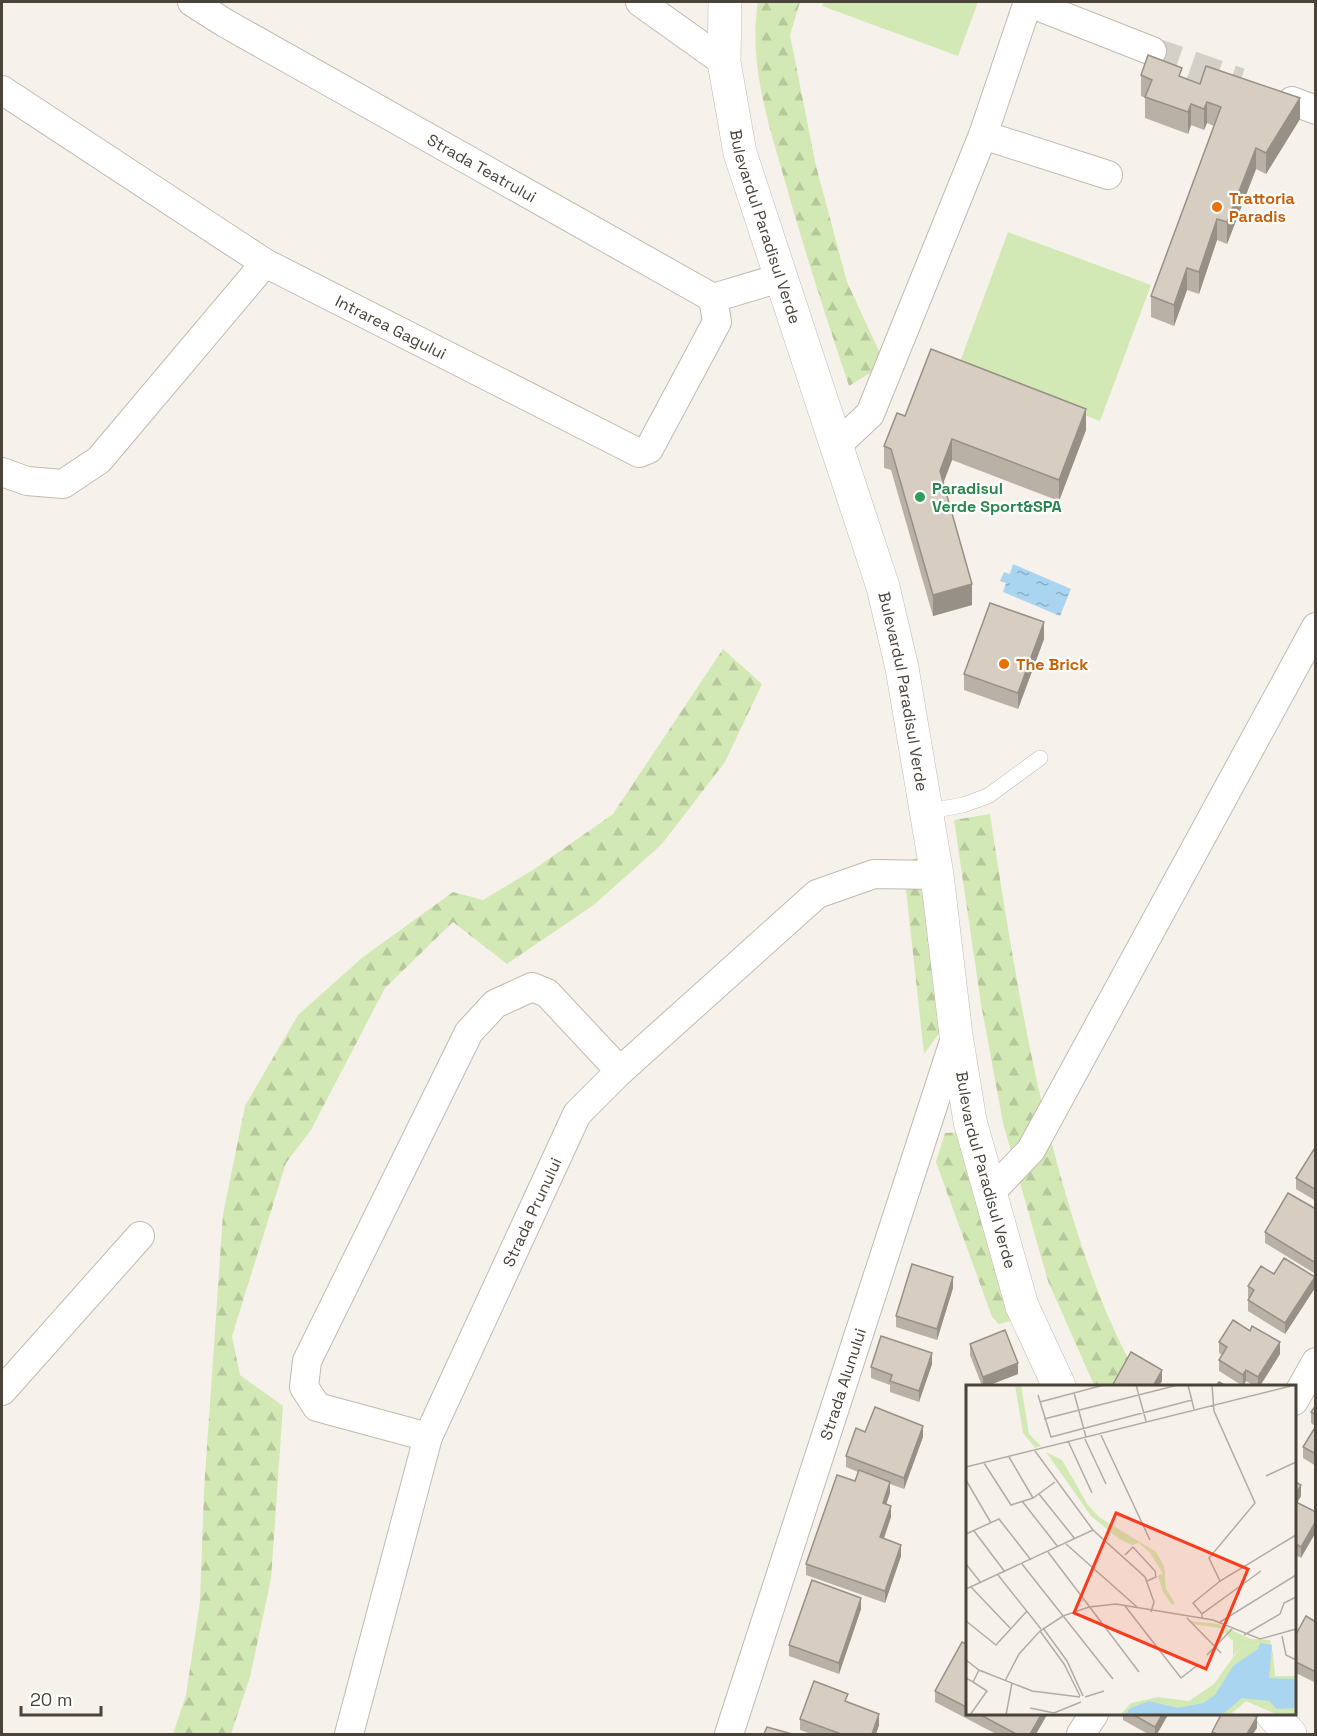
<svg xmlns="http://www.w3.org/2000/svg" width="1317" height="1736" viewBox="0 0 1317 1736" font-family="'Space Grotesk',sans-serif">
  <defs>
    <pattern id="forest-firs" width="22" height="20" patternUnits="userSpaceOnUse" patternTransform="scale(1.5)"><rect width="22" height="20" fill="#d3e9b5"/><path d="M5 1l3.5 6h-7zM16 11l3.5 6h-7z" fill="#b7c99c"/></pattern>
    <pattern id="water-ripples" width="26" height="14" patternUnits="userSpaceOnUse" patternTransform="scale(1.5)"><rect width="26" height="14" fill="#a9d5f1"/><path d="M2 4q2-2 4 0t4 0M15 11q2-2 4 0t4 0" fill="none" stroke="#8caec4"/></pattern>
  </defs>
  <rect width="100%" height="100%" fill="#f6f2eb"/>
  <g fill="#d3e9b5">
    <path d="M824,2H978L958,56L822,6Z"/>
    <path d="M1008,232L1151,285L1100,421L958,367Z"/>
  </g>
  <g fill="url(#forest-firs)">
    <path d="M758,2H800L790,35L816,166L847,282L885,364L849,386C827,320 805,253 786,185C769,125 748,64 758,2Z"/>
    <path d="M723,649L762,684L725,762L662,844L595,904L507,964L453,922L385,988L311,1130L286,1163L232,1336L240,1375L283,1406L271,1579L250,1677L231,1734H173L186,1695L200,1602L204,1490L223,1214L245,1106L298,1015L363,957L453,892L483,900L533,870L613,814Z"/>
    <path d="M990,814C1008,932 1026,1048 1057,1163C1076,1232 1097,1300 1131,1364L1114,1386H1095L1093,1383L1048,1281L1003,1123L981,1004L954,820Z"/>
    <path d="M934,854L949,1020L924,1054L903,862Z"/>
    <path d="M964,1132L1015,1320L999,1324L992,1317L936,1162L945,1133Z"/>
  </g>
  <path fill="url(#water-ripples)" d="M1013,564L1071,589L1060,616L1003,592L1006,583L1000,581L1004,572L1010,574Z"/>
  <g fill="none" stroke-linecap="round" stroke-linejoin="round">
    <path stroke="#d4cfc7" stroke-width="28" stroke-dasharray="28 14" stroke-linecap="butt" d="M1152,51L1240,82"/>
    <g stroke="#c1baae" stroke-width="16">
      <path id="service" d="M925,812L963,805L988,796L1040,758"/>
    </g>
    <g stroke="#c1baae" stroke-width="30">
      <g id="minor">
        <path id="s1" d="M192,2L225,23L713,298"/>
        <path d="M640,2L724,62"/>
        <path d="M1027,2L1152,51"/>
        <path id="s2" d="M2,90L265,263L639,453L649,449L717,322L713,298"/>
        <path d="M1292,101L1316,110"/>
        <path d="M983,135L1108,175"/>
        <path d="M713,298L780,278"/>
        <path d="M835,447L870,414L983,135L1028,2"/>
        <path d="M2,472L27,481L63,484L99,460L265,263"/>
        <path d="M991,1192L1031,1150L1316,627"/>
        <path d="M2,1391L140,1236"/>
        <path d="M1294,1401L1316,1362"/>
        <path d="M428,1437L317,1407L304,1387L307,1361L469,1032L495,1004L532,987L547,993L620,1071"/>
        <path id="s3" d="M349,1734L428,1437L577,1114L620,1071L817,894L874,874L937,875"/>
        <path id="s4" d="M729,1734L956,1035"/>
        <path d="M1081,1734L1094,1714"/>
      </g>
    </g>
    <g stroke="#c1baae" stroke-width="34">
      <g id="tertiary">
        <path id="s5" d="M725,2L724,62L740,153L883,587L902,668L937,875L956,1035L970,1121L1022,1306L1059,1386"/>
        <path d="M1272,1714L1290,1734"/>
      </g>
    </g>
    <use href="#service" stroke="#fff" stroke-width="15"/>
    <use href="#minor" stroke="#fff" stroke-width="28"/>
    <use href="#tertiary" stroke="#fff" stroke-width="33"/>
  </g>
  <g fill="#b9b1a6">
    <path d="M1141,75L1182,77L1300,119L1266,174L1256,169L1227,244L1217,240L1199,294L1187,290L1174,326L1151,317V296L1214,126L1207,123L1204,130L1191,125L1188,134L1145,118V98L1141,96Z"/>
    <path d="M905,416L1086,430L1059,501L952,460L943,483L972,605L933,616L891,470L884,468V446Z"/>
    <path d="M1044,639L1018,709L964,690V674Z"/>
    <path d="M1316,1146V1201L1296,1189V1178Z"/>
    <path d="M1316,1209V1271L1314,1273L1265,1243V1232Z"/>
    <path d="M1274,1274L1315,1288L1285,1334L1248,1311V1300L1249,1298L1248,1297V1286Z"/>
    <path d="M953,1288L937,1340L896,1327V1316Z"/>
    <path d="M1219,1342L1280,1354L1260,1386H1255L1246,1381L1243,1386L1219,1371V1360L1222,1355L1219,1353Z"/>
    <path d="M970,1344L1018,1374L987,1386H982L970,1355Z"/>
    <path d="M932,1364L919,1402L890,1392V1385L871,1378V1367Z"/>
    <path d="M1316,1405V1466L1303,1458V1447L1315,1426L1311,1423V1412Z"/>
    <path d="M865,1432L923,1437L904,1489L890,1484V1493L886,1504L891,1517L884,1539L901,1556L885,1603L806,1575V1564L855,1481L858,1472L846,1467V1456Z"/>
    <path d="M1294,1481L1301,1496L1297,1503L1316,1512L1301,1558L1294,1554Z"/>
    <path d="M861,1609L839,1674L789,1656V1645Z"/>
    <path d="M1316,1622V1683L1294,1672V1638Z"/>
    <path d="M968,1645V1713H1048L1036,1734H996L935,1702V1691Z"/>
    <path d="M848,1702L879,1725L876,1734H811L800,1730V1719Z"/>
    <path d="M1123,1713H1169L1157,1734H1148L1123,1720Z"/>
  </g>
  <g fill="#969087">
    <path d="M1300,98V119L1266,174V153Z"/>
    <path d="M1207,102V123L1204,130V109Z"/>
    <path d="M1191,104V125L1188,134V112Z"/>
    <path d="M1256,148V169L1227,244V222Z"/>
    <path d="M1217,219V240L1199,294V272Z"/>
    <path d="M1187,268V290L1174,326V305Z"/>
    <path d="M1086,409V430L1059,501V480Z"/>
    <path d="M952,439V460L940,492V471Z"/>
    <path d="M972,584V605L933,616V595Z"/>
    <path d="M1044,622V639L1018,709V693Z"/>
    <path d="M953,1277V1288L937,1340V1329Z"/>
    <path d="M1315,1277V1288L1285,1334V1323Z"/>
    <path d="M1280,1342V1354L1260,1386H1258V1377Z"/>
    <path d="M932,1353V1364L919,1402V1391Z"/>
    <path d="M1018,1363V1374L987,1386H983V1377Z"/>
    <path d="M1162,1370V1381L1159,1386H1153Z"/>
    <path d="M1246,1370V1381L1243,1386V1375Z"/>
    <path d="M923,1426V1437L904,1489V1478Z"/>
    <path d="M890,1482V1493L883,1514V1503Z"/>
    <path d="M1301,1485V1496L1294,1508V1497Z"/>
    <path d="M891,1506V1517L880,1548V1537Z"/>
    <path d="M1316,1521V1532L1301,1558V1547Z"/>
    <path d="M901,1545V1556L885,1603V1591Z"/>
    <path d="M861,1598V1609L839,1674V1663Z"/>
    <path d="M1042,1713H1048L1036,1734H1030Z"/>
    <path d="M1163,1713H1169L1157,1734H1155V1727Z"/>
    <path d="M879,1714V1725L876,1734H872Z"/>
    <path d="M1257,1717V1728L1253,1734H1247Z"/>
  </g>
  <g fill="#d7cec1" stroke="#969087" stroke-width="1.5">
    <path d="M1148,55L1182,68L1179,76L1200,84L1206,66L1300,98L1266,153L1256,148L1227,222L1217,219L1199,272L1187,268L1174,305L1151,296L1221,107L1207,102L1204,109L1191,104L1188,112L1145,97L1152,80L1141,75Z"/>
    <path d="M931,349L1086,409L1059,480L952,439L940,471L972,584L933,595L891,449L884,446L897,413L905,416Z"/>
    <path d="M990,603L1044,622L1018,693L964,674Z"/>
    <path d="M1316,1146V1190L1296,1178Z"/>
    <path d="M1288,1193L1316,1209V1260L1314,1262L1265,1232Z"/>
    <path d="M1284,1258L1315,1277L1285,1323L1248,1300L1254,1290L1248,1286L1261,1266L1274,1274Z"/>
    <path d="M912,1264L953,1277L937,1329L896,1316Z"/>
    <path d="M1233,1320L1250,1331L1252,1326L1280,1342L1258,1377L1246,1370L1243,1375L1219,1360L1227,1347L1219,1342Z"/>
    <path d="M1005,1330L1018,1363L983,1377L970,1344Z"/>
    <path d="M881,1336L932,1353L919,1391L890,1381L892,1375L871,1367Z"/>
    <path d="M1131,1352L1162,1370L1153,1386H1112Z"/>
    <path d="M1219,1382L1226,1386H1216Z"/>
    <path d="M1316,1405V1415L1311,1412Z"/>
    <path d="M875,1407L923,1426L904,1478L846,1456L856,1428L865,1432Z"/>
    <path d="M1316,1426V1454L1303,1447Z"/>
    <path d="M859,1470L890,1482L883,1503L891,1506L880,1537L901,1545L885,1591L806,1564L837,1475L855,1481Z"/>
    <path d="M1294,1481L1301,1485L1294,1497Z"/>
    <path d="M1294,1501L1316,1512V1521L1301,1547L1294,1543Z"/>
    <path d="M812,1580L861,1598L839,1663L789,1645Z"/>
    <path d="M1306,1616L1316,1622V1672L1294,1661V1638Z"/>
    <path d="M962,1642L968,1645V1708L935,1691Z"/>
    <path d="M814,1681L848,1694L845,1701L879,1714L872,1734H841L800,1719Z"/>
    <path d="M977,1713H1042L1030,1734H1016Z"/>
    <path d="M1130,1713H1163L1155,1727Z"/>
    <path d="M1222,1713H1250L1257,1717L1247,1734H1217L1212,1732Z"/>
    <path d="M767,1727L792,1734H764Z"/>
  </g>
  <g fill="#e8710a" stroke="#fff" stroke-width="2">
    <circle cx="1217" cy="207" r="6"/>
    <circle cx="1004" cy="664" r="6"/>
  </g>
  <circle fill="#2e9e5b" stroke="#fff" stroke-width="2" cx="920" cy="497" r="6"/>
  <g text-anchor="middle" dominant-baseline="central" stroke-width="4.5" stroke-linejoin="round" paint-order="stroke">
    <g font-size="16" fill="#4a4339" stroke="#fff">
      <text stroke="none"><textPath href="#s1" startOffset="334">Strada Teatrului</textPath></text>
      <text stroke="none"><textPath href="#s5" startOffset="230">Bulevardul Paradisul Verde</textPath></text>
      <text stroke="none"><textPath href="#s2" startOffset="456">Intrarea Gagului</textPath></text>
      <text stroke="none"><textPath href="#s5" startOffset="716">Bulevardul Paradisul Verde</textPath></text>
      <text stroke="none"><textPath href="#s5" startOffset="1202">Bulevardul Paradisul Verde</textPath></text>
      <text stroke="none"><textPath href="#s3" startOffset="555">Strada Prunului</textPath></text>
      <text stroke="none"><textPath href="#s4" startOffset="368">Strada Alunului</textPath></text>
    </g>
    <g font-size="16" font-weight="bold" fill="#c56008" stroke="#fff" text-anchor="start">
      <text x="1229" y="198">Trattoria<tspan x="1229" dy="18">Paradis</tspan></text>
      <text x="1016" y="664">The Brick</text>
    </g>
    <g font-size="16" font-weight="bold" fill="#27864d" stroke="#fff" text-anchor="start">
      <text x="932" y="488">Paradisul<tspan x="932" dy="18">Verde Sport&amp;SPA</tspan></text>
    </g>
  </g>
  <g transform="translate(966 1385)">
    <rect width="330" height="330" fill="#f6f2eb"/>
    <path d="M293,258L307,268L309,291H330V330H312L280,316L264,330H154L165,318L192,312L223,316L248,299L273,264Z" fill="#d3e9b5"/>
    <path d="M49,0H55L63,49L75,61L69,63L57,48ZM80,67L96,75L122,120L133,132L190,167L198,181L200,204L209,218L206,220L197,207L192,191L197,188L184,168L173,158L166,160L153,154L125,131ZM225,236L252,239L285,254L304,255L307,268L293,258L273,264L267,271V256L254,243L226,239Z" fill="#d3e9b5"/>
    <path d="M294,258L306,260L303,293L330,294V323L311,324L303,316L276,313L256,330H159L164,323L183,316L212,323L237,318L249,310L267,281L292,264Z" fill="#a9d5f1"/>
    <path fill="none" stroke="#b1aca4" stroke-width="1.5" d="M170,0L180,36M222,0L228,24M246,0L248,26L289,118L243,173L254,196M108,8L120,52M72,10L85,52L226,15M74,17L138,0M78,34L212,0M134,48L184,155M118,52L140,99M102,56L126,108M69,66L127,145L179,192L188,217L185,227M43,72L67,113M18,78L45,120L67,113L89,97M0,82L329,0M300,91L330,77M0,95L25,138M73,109L109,154M56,116L92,162M8,146L39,187M0,149L33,134L65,175M100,159L171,222M82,167L173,287M159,170L167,162L189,186L190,192L181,196M0,179L15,198M56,179L147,294M32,190L75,244M5,202L44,243M0,204L127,145M159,221L215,293L233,279M236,229L227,218L254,196L330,150M221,233L255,268M236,234V229L295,186M0,236L30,260L61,226M254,237L330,190M77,243L101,276L117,311M74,246L98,279L114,311M278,250L314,229L318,218L330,212M316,251L320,270L330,275M241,270L266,244M0,275L13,285L66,306L114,312M0,293L7,297L13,285M39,296L53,269L74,246L97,231L123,222L150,219L247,235L294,254L330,244M119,312L138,306M64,323L88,328L115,317M4,330L21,306L7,297M40,330L46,298"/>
    <path fill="#fa3b1e" fill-opacity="0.15" stroke="#fa3b1e" stroke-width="3" d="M150,128L282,184L240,284L108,228Z"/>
    <rect width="330" height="330" fill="none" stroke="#4a4339" stroke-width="3"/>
  </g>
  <rect width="1317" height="1736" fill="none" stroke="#4a4339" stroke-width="6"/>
  <path d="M21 1706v9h80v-9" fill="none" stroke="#4a4339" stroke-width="3"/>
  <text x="30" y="1706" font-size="18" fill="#4a4339" stroke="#ffffff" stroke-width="4.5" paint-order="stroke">20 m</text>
</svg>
